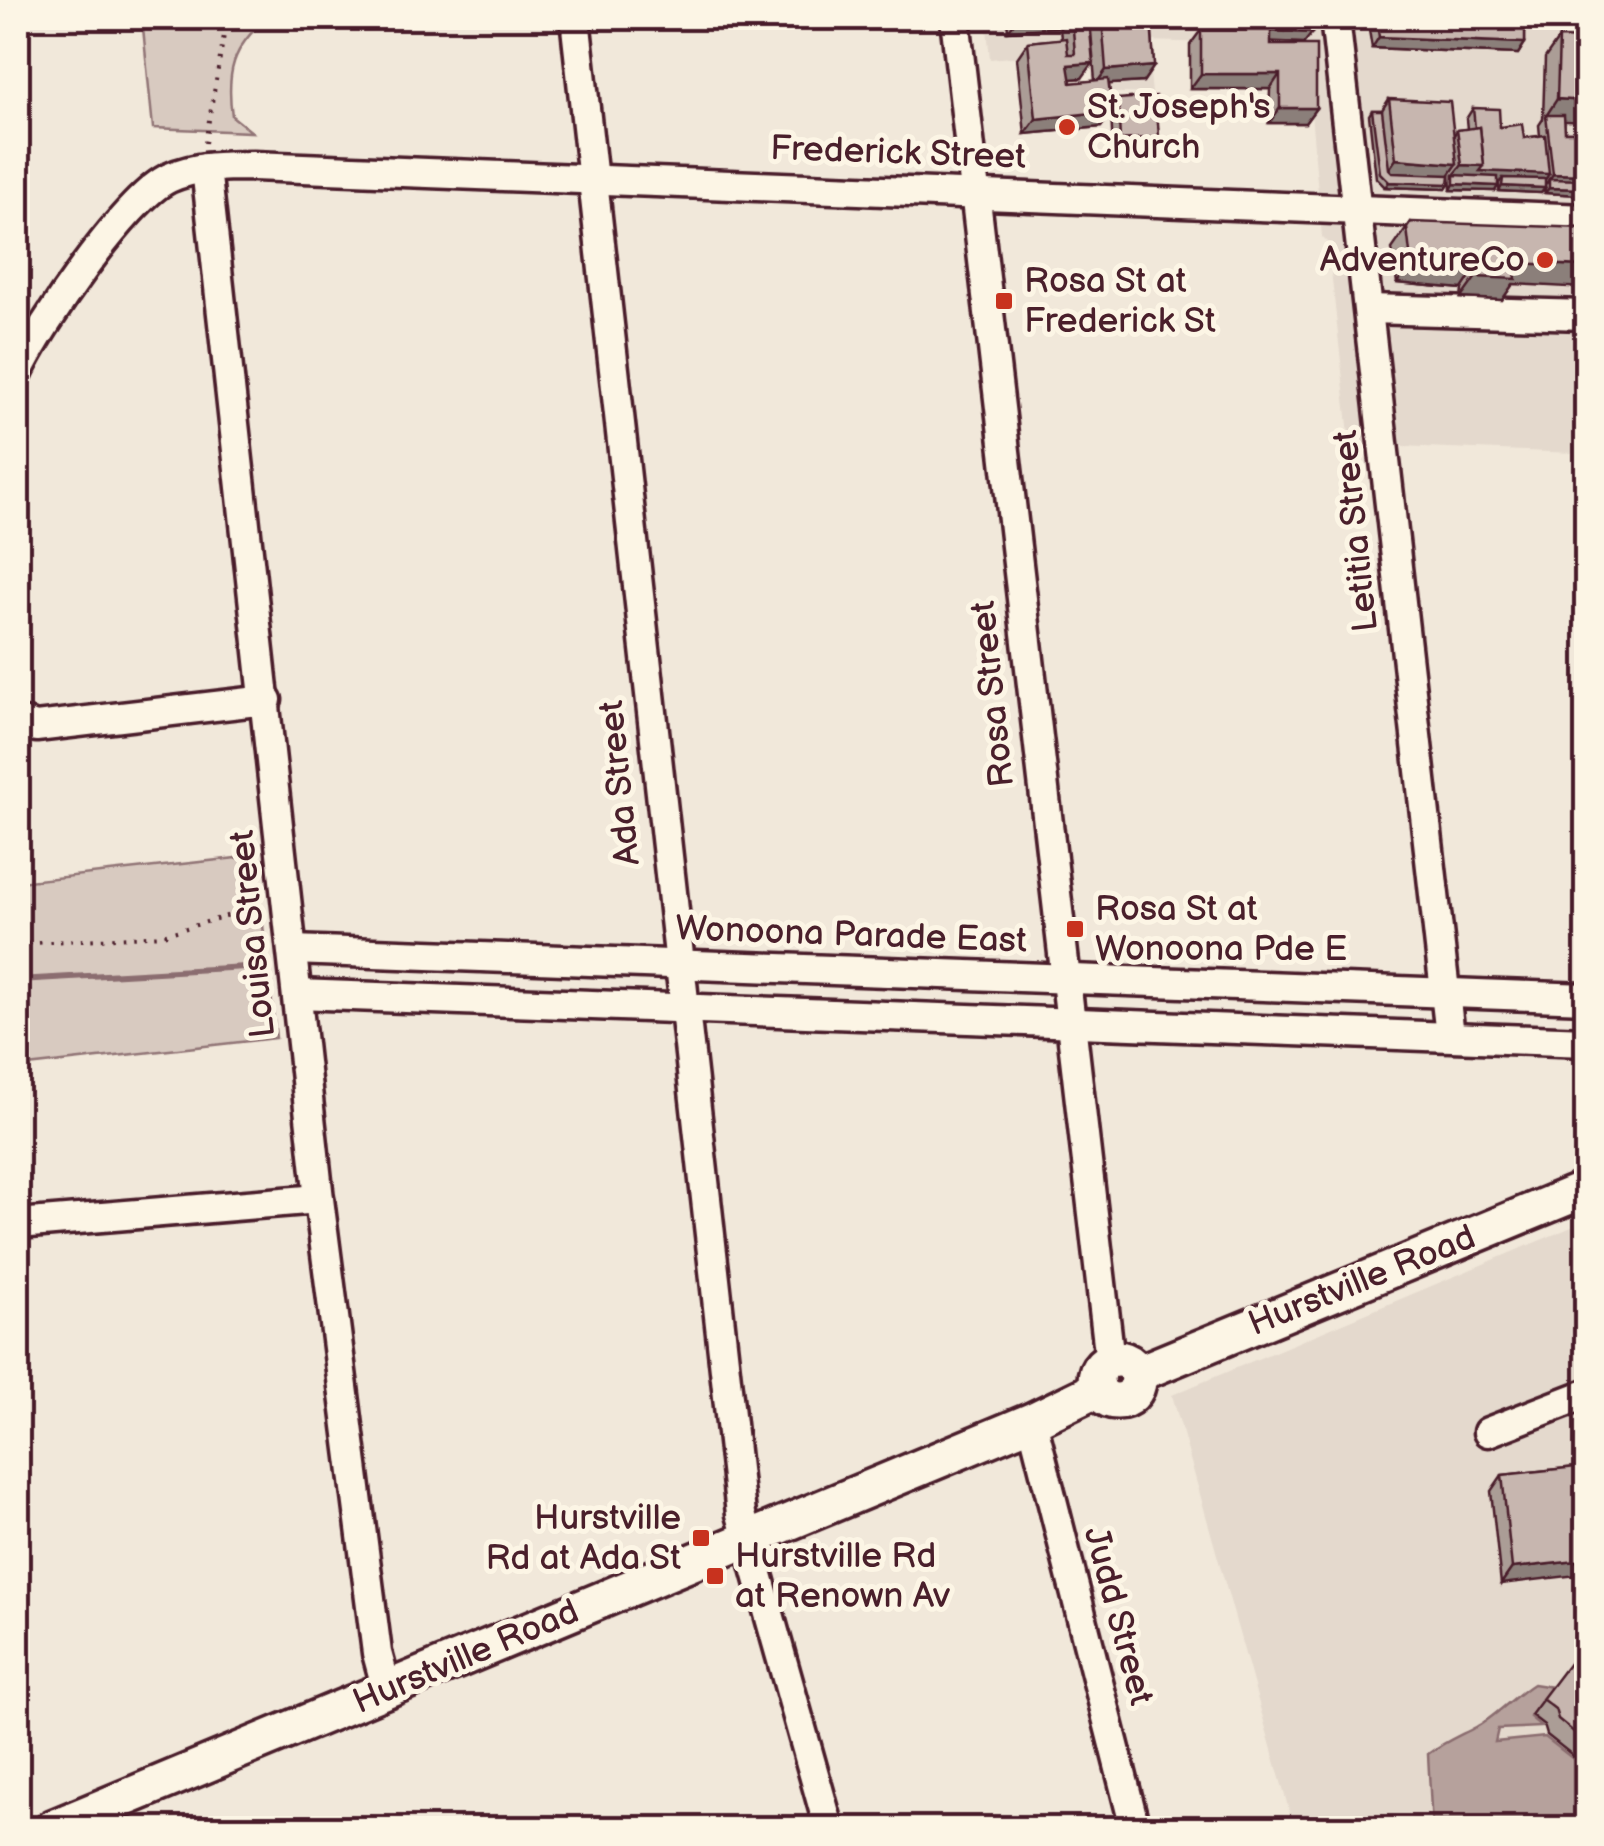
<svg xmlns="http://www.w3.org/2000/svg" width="1604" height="1846" viewBox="0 0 1604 1846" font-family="'Balsamiq Sans',sans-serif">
  <rect width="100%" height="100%" fill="#f1e8da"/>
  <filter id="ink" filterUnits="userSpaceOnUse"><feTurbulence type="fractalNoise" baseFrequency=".01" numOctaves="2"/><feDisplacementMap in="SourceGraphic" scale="20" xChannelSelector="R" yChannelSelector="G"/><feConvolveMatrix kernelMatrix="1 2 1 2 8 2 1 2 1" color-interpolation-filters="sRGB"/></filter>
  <g filter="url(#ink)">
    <g fill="#e4d9cd">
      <path d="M986,18H1586V554L1574,453L1350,444L1328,243L1322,237L1305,46L1147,41L1152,94L1094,92L1089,50L990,59Z"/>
      <path d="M1586,1221V1828H1294L1172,1395Z"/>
    </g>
    <g fill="#d8cac0" stroke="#917476" stroke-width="2.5">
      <path d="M142,18H267C232,47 226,73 232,116L252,132L153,128Z"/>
      <path d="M255,856L276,1038L18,1067V882Z"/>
    </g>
    <path fill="#b6a19c" stroke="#8b6d6f" stroke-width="2.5" d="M1533,1684L1552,1687L1530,1717L1542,1727L1498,1729L1495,1742L1545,1737L1586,1769V1819L1579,1828H1432L1428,1754C1444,1742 1459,1736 1476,1727C1494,1718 1514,1696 1533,1684Z"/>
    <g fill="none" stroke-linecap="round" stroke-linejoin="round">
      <path stroke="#8b6d6f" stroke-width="6" d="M18,980L263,966"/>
      <g stroke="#4a1f2b" stroke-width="35">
        <g id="minor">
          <path d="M575,18L741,1514L829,1828"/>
          <path d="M955,18L1110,1361"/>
          <path d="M1335,18L1450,1036"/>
          <path d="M206,168L319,1199L377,1653L387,1690"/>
          <path d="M1369,309L1586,315"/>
          <path d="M18,372C39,327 126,198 169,178C195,166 226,166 253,166L1586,219"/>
          <path d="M18,721L36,727L267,700"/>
          <path d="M293,950L1586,998"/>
          <path d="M297,994L1586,1042"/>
          <path d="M18,1224L319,1199"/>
          <path d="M1032,1421L1135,1828"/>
          <path d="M1488,1432L1586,1394"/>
        </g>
      </g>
      <g stroke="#4a1f2b" stroke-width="42">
        <g id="major">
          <circle cx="1117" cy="1380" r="21"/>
          <path d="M1137,1374L1586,1189"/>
          <path d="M53,1828L1032,1421L1098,1389"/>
        </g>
      </g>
      <g stroke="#4a1f2b" stroke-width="4" stroke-dasharray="2.5 8" stroke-linecap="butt">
        <path d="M205,143L227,18"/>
        <path d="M18,944L163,935L263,905"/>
      </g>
      <use href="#minor" stroke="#fcf5e5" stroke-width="28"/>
      <use href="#major" stroke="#fcf5e5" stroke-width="35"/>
    </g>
    <g fill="#ab9d96" stroke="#4a1f2b" stroke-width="2.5">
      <path d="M1007,18H1089L1082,78L1070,79L1071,83L1095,81L1090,18H1151L1154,66L1143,82L1109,84L1111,107L1118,99L1152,147L1113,150L1111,113L1101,127L1025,134L1017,58L1028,42L1061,39L1060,27L1008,31Z"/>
      <path d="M1177,18H1311L1304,43L1271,42V45L1316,108L1305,123H1269L1270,89H1190V45L1201,30H1259V26L1178,28Z"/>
      <path d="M1367,18H1525V43L1518,54L1372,48Z"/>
      <path d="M1559,38L1565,132H1581L1586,125V194H1585L1584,179V189L1580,195L1545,193V181V188L1541,193L1499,191V182L1495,191L1451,190L1450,174L1449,184L1446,189L1385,187L1376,178L1369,115L1372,110H1382L1389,99L1454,135L1457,130L1467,129L1466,119L1473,108L1500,127L1524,138L1540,136L1539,125L1543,119L1545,58Z"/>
      <path d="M1411,222L1513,284L1502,300L1461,298L1462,289L1397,283L1392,249Z"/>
      <path d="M1586,1466L1501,1584L1491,1491L1502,1475Z"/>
      <path d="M1586,1641V1766L1547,1735L1544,1725L1531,1715Z"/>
    </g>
    <g fill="#8b7f7a" stroke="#4a1f2b" stroke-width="2.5">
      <path d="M1018,18H1067L1060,27L1008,31Z"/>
      <path d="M1185,18H1265L1259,26L1178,28Z"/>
      <path d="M1267,31L1312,33L1304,43L1260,41Z"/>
      <path d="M1379,37L1525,43L1518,54L1372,48Z"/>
      <path d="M1093,63L1082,78L1058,80L1068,65Z"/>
      <path d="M1154,66L1143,82L1095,85L1106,70Z"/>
      <path d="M1201,74H1280L1270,89H1190Z"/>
      <path d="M1557,99L1586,101V122L1547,120L1546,116Z"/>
      <path d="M1280,108H1316L1305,123H1269Z"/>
      <path d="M1112,111L1101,127L1025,134L1036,119Z"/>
      <path d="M1159,137L1152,147L1113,150L1120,140Z"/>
      <path d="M1396,159L1457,164L1446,180L1385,175Z"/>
      <path d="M1462,165L1484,166L1549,174L1542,184L1503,178L1499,183L1454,181V175Z"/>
      <path d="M1553,174L1586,175V176L1580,185L1549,179L1546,184Z"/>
      <path d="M1389,182L1449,184L1446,189L1385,187Z"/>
      <path d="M1454,184L1498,186L1495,191L1451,190Z"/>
      <path d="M1502,186L1545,188L1541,193L1499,191Z"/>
      <path d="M1549,188L1584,189L1580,195L1545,193Z"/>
      <path d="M1411,262L1476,268L1462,289L1397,283Z"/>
      <path d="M1514,263L1586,266V288L1513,284L1502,300L1461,298L1476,277Z"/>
      <path d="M1586,1560V1574L1501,1584L1512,1568Z"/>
    </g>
    <g fill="#c7b6af" stroke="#4a1f2b" stroke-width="2.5">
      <path d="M1072,18H1089L1093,63L1068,65L1071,83L1108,79L1112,111L1036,119L1028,42L1066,38L1068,54H1075Z"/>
      <path d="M1102,18H1151L1154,66L1106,70Z"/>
      <path d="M1267,18H1311L1312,33L1267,30Z"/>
      <path d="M1376,18H1525V43L1379,37Z"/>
      <path d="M1201,30H1271V45H1316V108H1280V74H1201Z"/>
      <path d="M1559,38L1586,39V101L1557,99Z"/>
      <path d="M1156,96L1159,137L1120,140L1118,99Z"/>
      <path d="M1389,99L1450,102L1457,164L1396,159Z"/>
      <path d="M1473,108L1499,109L1500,127L1522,124L1524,138L1545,135L1549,174L1480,171L1484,166L1480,127L1475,128Z"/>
      <path d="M1372,110H1382L1389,169L1393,173L1450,175L1449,184L1389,182L1380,173Z"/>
      <path d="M1546,115H1564L1565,132H1583L1586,175L1553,174Z"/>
      <path d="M1480,127L1484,166L1462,165L1457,130Z"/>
      <path d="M1454,175L1498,177V186L1454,184Z"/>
      <path d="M1503,178L1545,179V188L1502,186Z"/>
      <path d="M1549,179L1584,180V189L1549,188Z"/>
      <path d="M1411,222L1586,228V266L1514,263L1516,279L1476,277V268L1411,262L1407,228Z"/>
      <path d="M1586,1466V1560L1512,1568L1502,1475Z"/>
      <path d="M1586,1641V1742L1558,1719L1555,1709L1542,1699Z"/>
    </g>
  </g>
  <g fill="#c8321e" stroke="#fcf5e5" stroke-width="4">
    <circle cx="1067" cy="127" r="10"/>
    <circle cx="1545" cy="260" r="10"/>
    <rect x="994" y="291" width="20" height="20" rx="5"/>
    <rect x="1065" y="919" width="20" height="20" rx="5"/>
    <rect x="691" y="1528" width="20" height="20" rx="5"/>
    <rect x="705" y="1566" width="20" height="20" rx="5"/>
  </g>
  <g text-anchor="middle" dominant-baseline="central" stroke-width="10" stroke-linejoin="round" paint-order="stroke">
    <g font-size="35" fill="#4a1f2b" stroke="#fcf5e5" text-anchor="start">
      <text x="1087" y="107">St. Joseph's<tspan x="1087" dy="40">Church</tspan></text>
      <text x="1525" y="260" text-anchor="end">AdventureCo</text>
      <text x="1024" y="281">Rosa St at<tspan x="1024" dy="40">Frederick St</tspan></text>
      <text x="1095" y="909">Rosa St at<tspan x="1095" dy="40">Wonoona Pde E</tspan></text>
      <text x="681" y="1518" text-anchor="end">Hurstville<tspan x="681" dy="40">Rd at Ada St</tspan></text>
      <text x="735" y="1556">Hurstville Rd<tspan x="735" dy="40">at Renown Av</tspan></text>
    </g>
    <g font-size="35" fill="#4a1f2b" stroke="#fcf5e5">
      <text transform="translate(898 153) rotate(2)">Frederick Street</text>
      <text transform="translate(1356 531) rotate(-96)">Letitia Street</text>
      <text transform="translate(993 694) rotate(-96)">Rosa Street</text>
      <text transform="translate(620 783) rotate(-96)">Ada Street</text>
      <text transform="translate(253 934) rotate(-96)">Louisa Street</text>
      <text transform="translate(851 935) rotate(2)">Wonoona Parade East</text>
      <text transform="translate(1362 1281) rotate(-22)">Hurstville Road</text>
      <text transform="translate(1118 1616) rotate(75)">Judd Street</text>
      <text transform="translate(466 1657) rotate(-23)">Hurstville Road</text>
    </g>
  </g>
  <rect width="1604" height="1846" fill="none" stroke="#fcf5e5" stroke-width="60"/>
  <rect x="30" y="30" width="1544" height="1786" fill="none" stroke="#4a1f2b" stroke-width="4" filter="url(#ink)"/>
</svg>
